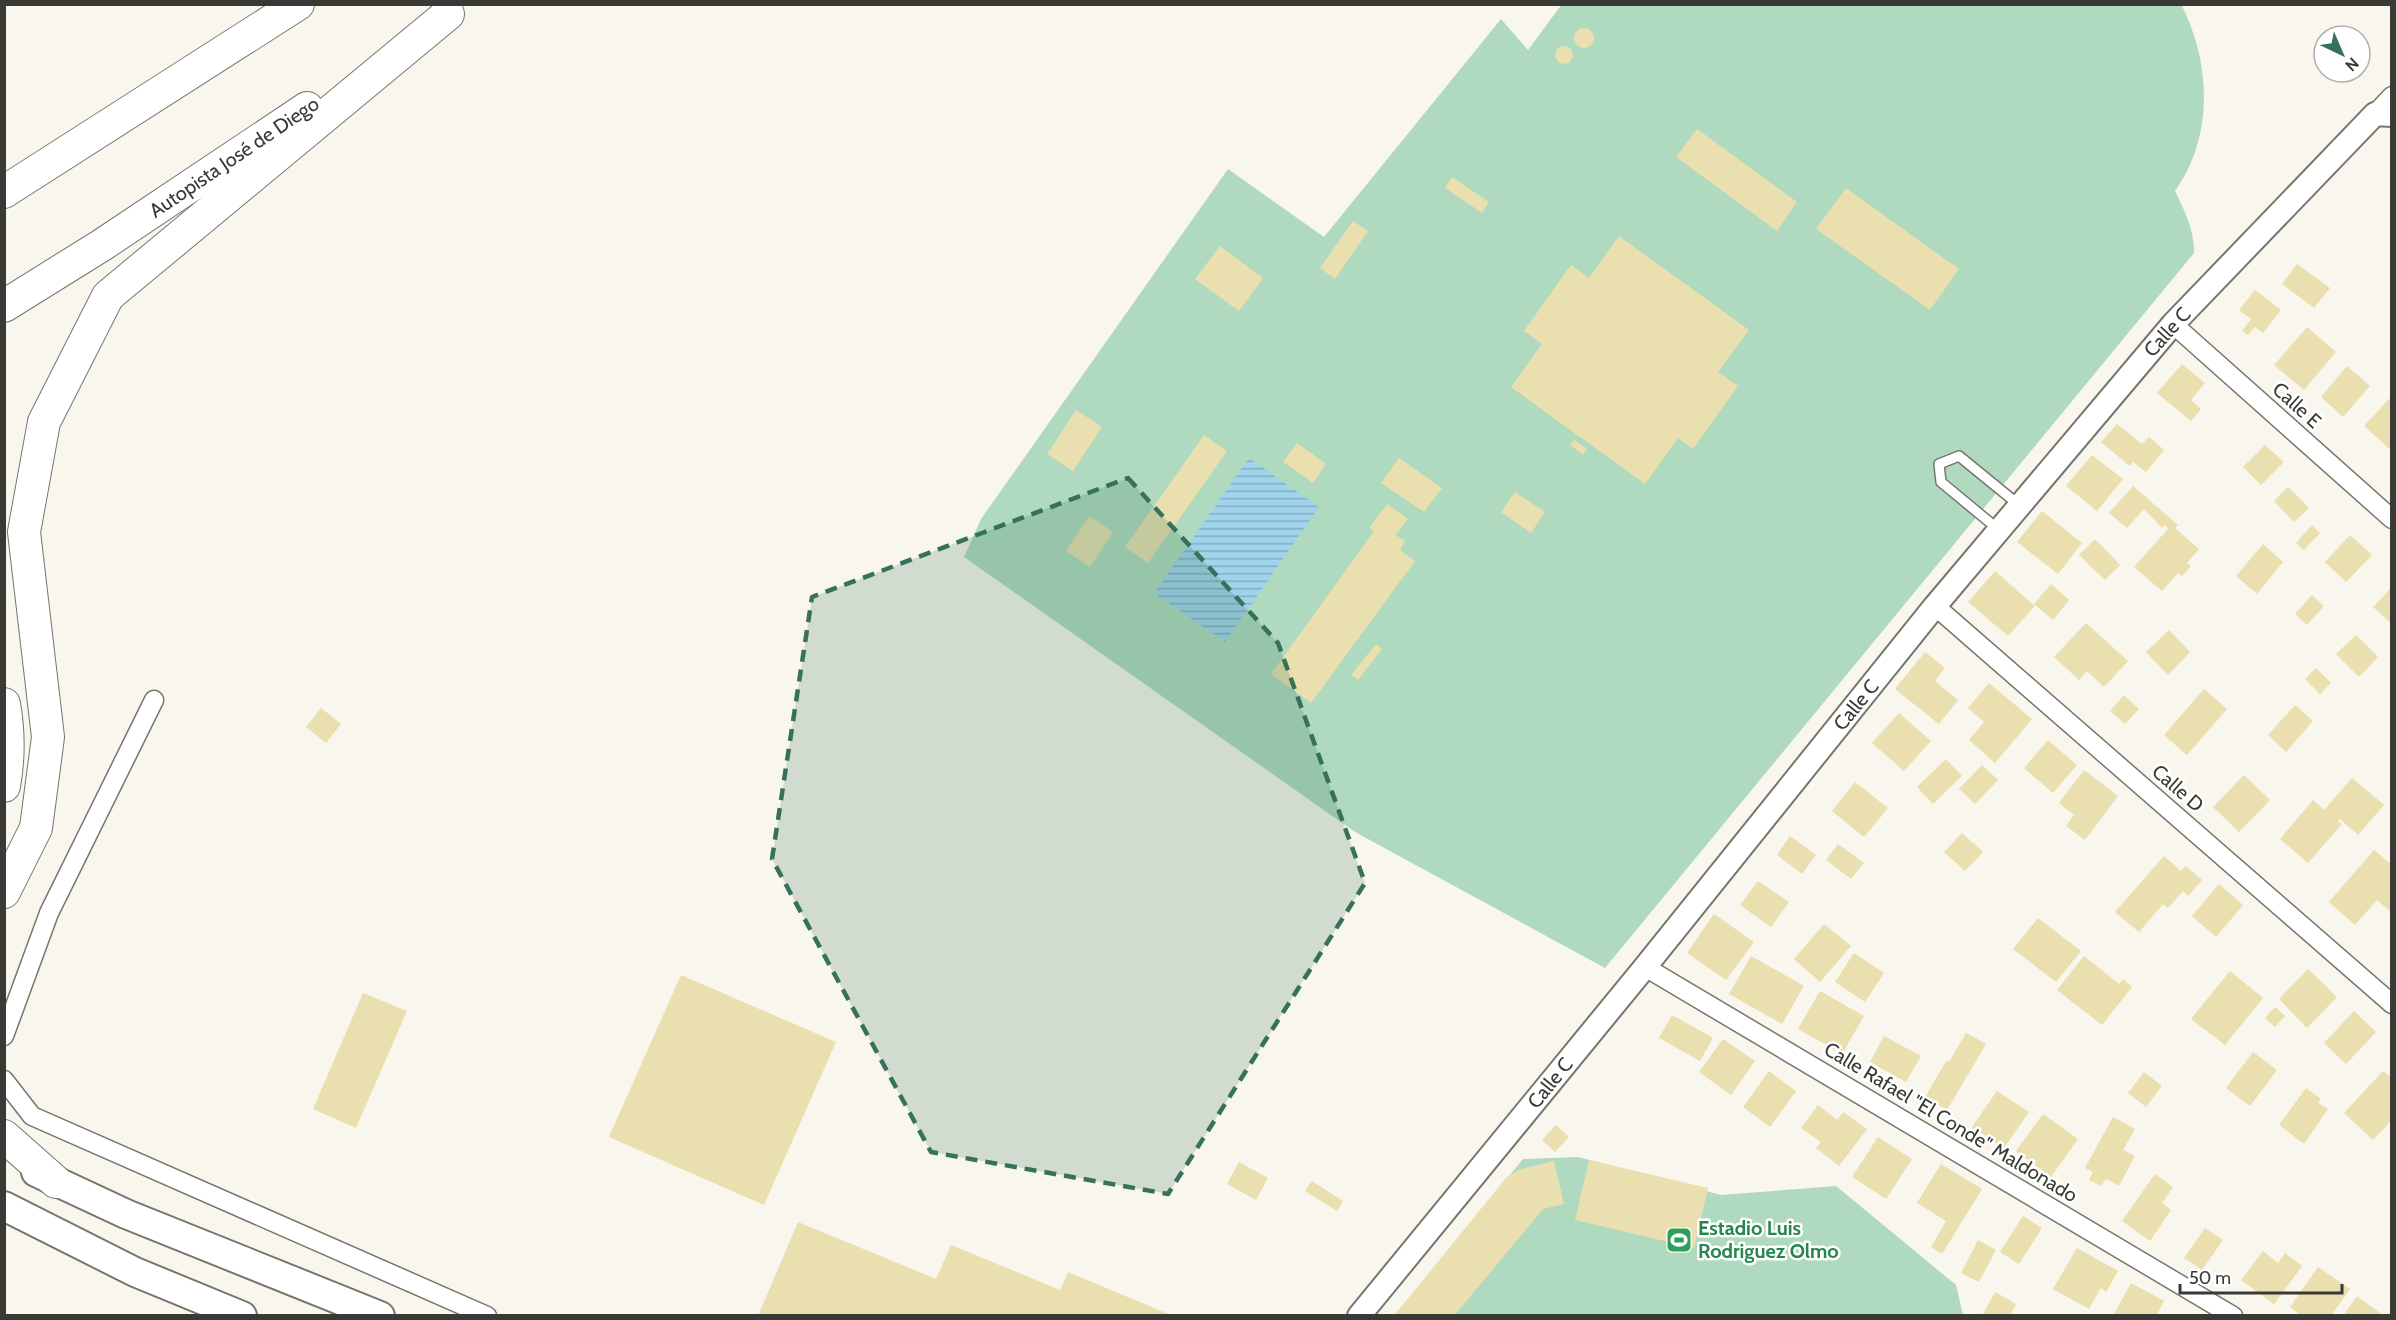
<svg xmlns="http://www.w3.org/2000/svg" width="2396" height="1320" viewBox="0 0 2396 1320" font-family="Cabin,sans-serif">
  <defs>
    <pattern id="water-rules" width="6" height="5" patternUnits="userSpaceOnUse" patternTransform="scale(1.5)"><rect width="6" height="5" fill="#a0d4ec"/><path d="M0 2.5h6" fill="none" stroke="#83adc0"/></pattern>
  </defs>
  <rect width="100%" height="100%" fill="#f8f6ed"/>
  <g fill="#afdabf">
    <path d="M1562,4H2181C2211,62 2214,137 2175,191C2185,212 2194,229 2194,253L1605,968L1355,832L964,557L981,519L1228,169L1324,237L1501,19L1528,50Z"/>
    <path d="M1578,1157L1721,1195L1836,1186L1956,1285L1963,1315L1394,1316L1523,1159Z"/>
  </g>
  <path fill="url(#water-rules)" d="M1249,458L1319,507L1225,642L1154,593Z"/>
  <g fill="#e9dfaf">
    <circle cx="1584" cy="38" r="10"/>
    <circle cx="1564" cy="55" r="9"/>
    <path d="M1697,129L1797,202L1777,231L1676,157Z"/>
    <path d="M1452,177L1489,202L1482,213L1445,188Z"/>
    <path d="M1846,188L1959,269L1930,310L1816,229Z"/>
    <path d="M1353,221L1368,231L1335,279L1320,268Z"/>
    <path d="M1619,236L1749,330L1718,372L1738,386L1693,449L1678,438L1645,484L1511,387L1542,344L1524,331L1571,265L1589,278Z"/>
    <path d="M1220,246L1263,278L1239,311L1195,279Z"/>
    <path d="M2297,264L2330,288L2314,308L2282,284Z"/>
    <path d="M2255,290L2281,310L2263,333L2255,327L2248,335L2242,331L2251,319L2239,310Z"/>
    <path d="M2307,327L2336,352L2304,390L2274,365Z"/>
    <path d="M2182,364L2205,383L2191,400L2201,409L2191,421L2157,393Z"/>
    <path d="M2347,366L2370,386L2343,417L2321,397Z"/>
    <path d="M2392,396V451L2364,426Z"/>
    <path d="M1076,410L1102,427L1073,471L1047,454Z"/>
    <path d="M2117,424L2142,444L2149,437L2164,450L2146,472L2133,462L2130,466L2101,442Z"/>
    <path d="M1204,435L1227,451L1148,563L1125,547Z"/>
    <path d="M1574,440L1587,449L1583,455L1570,445Z"/>
    <path d="M1297,443L1326,464L1313,483L1283,462Z"/>
    <path d="M2265,445L2284,462L2261,485L2243,467Z"/>
    <path d="M2092,455L2123,479L2097,511L2066,486Z"/>
    <path d="M1399,458L1442,488L1424,512L1381,483Z"/>
    <path d="M2133,486L2178,525L2175,528L2199,549L2187,563L2191,566L2182,576L2178,573L2162,591L2134,567L2168,529L2164,525L2162,528L2144,509L2127,528L2109,513Z"/>
    <path d="M2288,487L2309,508L2294,522L2274,501Z"/>
    <path d="M1515,492L1545,512L1531,533L1501,512Z"/>
    <path d="M1387,504L1408,519L1396,535L1405,541L1400,550L1415,561L1311,703L1271,674L1374,531L1369,528Z"/>
    <path d="M2042,511L2082,543L2058,574L2017,542Z"/>
    <path d="M1089,516L1113,532L1090,567L1066,551Z"/>
    <path d="M2312,525L2320,533L2304,550L2296,543Z"/>
    <path d="M2350,535L2372,555L2346,582L2325,562Z"/>
    <path d="M2095,539L2120,565L2105,580L2079,555Z"/>
    <path d="M2263,544L2283,562L2257,594L2236,576Z"/>
    <path d="M1995,571L2035,606L2008,636L1968,602Z"/>
    <path d="M2051,584L2069,600L2053,620L2034,604Z"/>
    <path d="M2392,587V624L2373,607Z"/>
    <path d="M2312,595L2324,606L2307,625L2295,614Z"/>
    <path d="M2086,623L2128,661L2104,687L2087,671L2079,680L2054,657Z"/>
    <path d="M2169,630L2190,652L2168,675L2146,652Z"/>
    <path d="M2356,635L2378,657L2359,677L2336,654Z"/>
    <path d="M1376,644L1382,649L1358,680L1351,675Z"/>
    <path d="M1925,652L1945,668L1935,681L1958,700L1939,724L1895,689Z"/>
    <path d="M2316,668L2331,683L2320,694L2305,679Z"/>
    <path d="M1989,683L2032,719L1995,763L1969,740L1984,722L1968,708Z"/>
    <path d="M2204,689L2227,709L2187,755L2164,735Z"/>
    <path d="M2124,695L2139,709L2125,724L2110,711Z"/>
    <path d="M2295,705L2313,721L2286,752L2268,735Z"/>
    <path d="M321,708L341,724L326,743L306,727Z"/>
    <path d="M1899,713L1931,741L1904,771L1872,743Z"/>
    <path d="M2048,740L2077,765L2053,793L2024,768Z"/>
    <path d="M1946,759L1962,776L1933,804L1917,787Z"/>
    <path d="M1982,765L1998,780L1975,804L1959,789Z"/>
    <path d="M2084,770L2118,796L2085,840L2066,826L2074,815L2059,803Z"/>
    <path d="M2244,775L2270,800L2239,832L2213,807Z"/>
    <path d="M2352,778L2384,805L2358,835L2340,819L2338,821L2342,824L2308,863L2280,839L2313,800L2324,810Z"/>
    <path d="M1855,782L1888,808L1864,837L1832,811Z"/>
    <path d="M1962,833L1983,852L1965,871L1944,852Z"/>
    <path d="M1790,836L1816,855L1802,874L1777,855Z"/>
    <path d="M1838,844L1864,863L1851,879L1826,860Z"/>
    <path d="M2374,850L2392,865V913L2377,900L2355,925L2329,902Z"/>
    <path d="M2164,856L2181,871L2186,866L2202,880L2188,896L2183,891L2168,908L2163,904L2139,932L2115,912Z"/>
    <path d="M1758,881L1789,902L1771,927L1740,905Z"/>
    <path d="M2219,884L2243,905L2216,937L2192,916Z"/>
    <path d="M1714,914L1754,942L1726,980L1687,953Z"/>
    <path d="M2038,918L2081,951L2056,982L2013,949Z"/>
    <path d="M1824,924L1851,946L1820,982L1794,959Z"/>
    <path d="M1854,953L1884,973L1865,1002L1835,982Z"/>
    <path d="M1751,956L1804,986L1782,1024L1729,994Z"/>
    <path d="M2084,956L2119,984L2123,979L2132,987L2102,1025L2057,990Z"/>
    <path d="M2308,969L2337,997L2307,1028L2279,999Z"/>
    <path d="M2230,971L2263,998L2225,1045L2191,1019Z"/>
    <path d="M681,975L836,1042L764,1205L609,1137Z"/>
    <path d="M1820,991L1864,1016L1842,1054L1798,1029Z"/>
    <path d="M363,993L407,1011L356,1128L313,1109Z"/>
    <path d="M2275,1007L2285,1016L2275,1027L2265,1018Z"/>
    <path d="M2354,1011L2376,1032L2346,1064L2324,1043Z"/>
    <path d="M1672,1015L1713,1038L1700,1061L1659,1038Z"/>
    <path d="M1966,1033L1986,1044L1947,1110L1925,1097L1947,1060L1949,1062Z"/>
    <path d="M1884,1036L1921,1056L1906,1082L1870,1062Z"/>
    <path d="M1723,1039L1755,1061L1731,1095L1699,1072Z"/>
    <path d="M2253,1052L2277,1070L2250,1106L2226,1088Z"/>
    <path d="M1769,1071L1796,1091L1770,1127L1743,1107Z"/>
    <path d="M2383,1071L2392,1078V1120L2373,1140L2344,1113Z"/>
    <path d="M2144,1072L2162,1086L2146,1107L2128,1093Z"/>
    <path d="M2306,1088L2321,1099L2318,1103L2328,1109L2304,1144L2279,1125Z"/>
    <path d="M1997,1091L2029,1112L2004,1148L1972,1127Z"/>
    <path d="M1818,1105L1837,1120L1843,1112L1867,1129L1839,1166L1816,1148L1821,1142L1801,1128Z"/>
    <path d="M2043,1114L2078,1139L2051,1177L2016,1151Z"/>
    <path d="M2113,1117L2135,1129L2123,1150L2135,1156L2119,1186L2106,1179L2101,1186L2089,1180L2093,1172L2085,1168Z"/>
    <path d="M1556,1125L1569,1137L1555,1152L1542,1140Z"/>
    <path d="M1878,1137L1912,1159L1886,1199L1852,1177Z"/>
    <path d="M1589,1160L1708,1188L1694,1248L1575,1220Z"/>
    <path d="M1554,1161L1564,1204L1543,1209L1454,1316H1394L1506,1178L1518,1170Z"/>
    <path d="M1239,1162L1268,1178L1256,1200L1227,1184Z"/>
    <path d="M1941,1164L1982,1189L1942,1254L1931,1247L1946,1221L1917,1203Z"/>
    <path d="M2155,1174L2173,1187L2162,1203L2171,1210L2150,1241L2122,1221Z"/>
    <path d="M1312,1181L1343,1201L1337,1211L1305,1191Z"/>
    <path d="M2023,1216L2042,1228L2019,1264L2000,1252Z"/>
    <path d="M798,1222L936,1279L951,1245L1060,1290L1068,1272L1173,1316H758Z"/>
    <path d="M2205,1228L2223,1240L2202,1270L2184,1258Z"/>
    <path d="M1978,1240L1996,1250L1979,1282L1961,1273Z"/>
    <path d="M2077,1248L2118,1271L2106,1292L2101,1288L2089,1309L2053,1289Z"/>
    <path d="M2263,1251L2278,1263L2285,1253L2302,1266L2274,1304L2241,1280Z"/>
    <path d="M2318,1267L2350,1289L2331,1316H2301L2290,1307Z"/>
    <path d="M2131,1283L2164,1301L2156,1316H2113Z"/>
    <path d="M1995,1292L2016,1304L2010,1316H1982Z"/>
    <path d="M2357,1296L2384,1316H2343Z"/>
  </g>
  <g fill="none" stroke-linecap="round" stroke-linejoin="round">
    <g stroke="#77766e" stroke-width="12">
      <path id="service" d="M1999,530L1941,482L1939,464L1959,456L2019,505"/>
    </g>
    <g stroke="#77766e" stroke-width="21">
      <g id="minor">
        <path d="M2375,114L2392,96"/>
        <path d="M2173,324L2392,519"/>
        <path d="M1935,606L2392,1004"/>
        <path d="M1645,967L2233,1316"/>
        <path d="M4,1036L49,913L154,700"/>
        <path d="M4,1080L32,1116L487,1316"/>
      </g>
    </g>
    <g stroke="#77766e" stroke-width="26">
      <path id="tertiary" d="M1359,1316L1645,967L1935,606L2173,324L2375,114L2392,115"/>
    </g>
    <g stroke="#77766e" stroke-width="32">
      <g id="primary">
        <path d="M36,1172L126,1214L380,1316"/>
        <path d="M4,1206L135,1272L242,1316"/>
      </g>
    </g>
    <g stroke="#77766e" stroke-width="34">
      <g id="motorway">
        <path d="M4,192L298,4"/>
        <path d="M4,306L102,245L307,108"/>
        <path d="M4,704C9,732 9,758 4,786"/>
        <path d="M4,892L36,828L48,737L24,532L44,422L108,296L448,14"/>
        <path d="M4,1136L56,1182"/>
      </g>
    </g>
    <use href="#service" stroke="#fff" stroke-width="9"/>
    <use href="#minor" stroke="#fff" stroke-width="18"/>
    <use href="#tertiary" stroke="#fff" stroke-width="22"/>
    <use href="#primary" stroke="#fff" stroke-width="28"/>
    <use href="#motorway" stroke="#fff" stroke-width="32"/>
  </g>
  <path fill="#36715a" fill-opacity="0.2" stroke="#36715a" stroke-width="4.5" stroke-dasharray="12 8" stroke-linejoin="round" d="M1128,478L1278,643L1365,883L1168,1194L931,1152L772,859L812,597Z"/>
  <defs>
    <g id="stadium-square" transform="scale(1.35)"><rect x="-9" y="-9" width="18" height="18" rx="4" fill="#2e9e5b" stroke="#fff"/><path d="M0-5a6.5 5 0 1 0 0 10a6.5 5 0 1 0 0-10ZM-3.5-1.8h7v3.6h-7Z" fill="#fff"/></g>
  </defs>
  <g fill-rule="evenodd">
    <use href="#stadium-square" x="1679" y="1240"/>
  </g>
  <g text-anchor="middle" dominant-baseline="central" stroke-width="5" stroke-linejoin="round" paint-order="stroke">
    <g font-size="20" fill="#393935" stroke="#fff">
      <text transform="translate(234 157) rotate(-34)">Autopista José de Diego</text>
      <text transform="translate(2167 332) rotate(-48)">Calle C</text>
      <text transform="translate(2297 405) rotate(42)">Calle E</text>
      <text transform="translate(1856 705) rotate(-51)">Calle C</text>
      <text transform="translate(2178 788) rotate(41)">Calle D</text>
      <text transform="translate(1550 1083) rotate(-51)">Calle C</text>
      <text transform="translate(1951 1122) rotate(31)">Calle Rafael "El Conde" Maldonado</text>
    </g>
    <g font-size="20" font-weight="bold" fill="#27864d" stroke="#fff" text-anchor="start">
      <text x="1698" y="1228">Estadio Luis<tspan x="1698" dy="23">Rodriguez Olmo</tspan></text>
    </g>
  </g>
  <rect width="2396" height="1320" fill="none" stroke="#393935" stroke-width="12"/>
  <g transform="translate(2342 54) rotate(136)"><circle r="28" fill="#ffffff" stroke="#b0b0ae" stroke-width="1.5"/>
  <path d="M0-4.5L10 22L0 15L-10 22Z" fill="#36715a"/>
  <text y="-9" font-size="16" font-weight="bold" text-anchor="middle" fill="#393935">N</text>
  </g>
  <path d="M2180 1284v9h162v-9" fill="none" stroke="#393935" stroke-width="3"/>
  <text x="2189" y="1284" font-size="18" fill="#393935" stroke="#ffffff" stroke-width="4.5" paint-order="stroke">50 m</text>
</svg>
